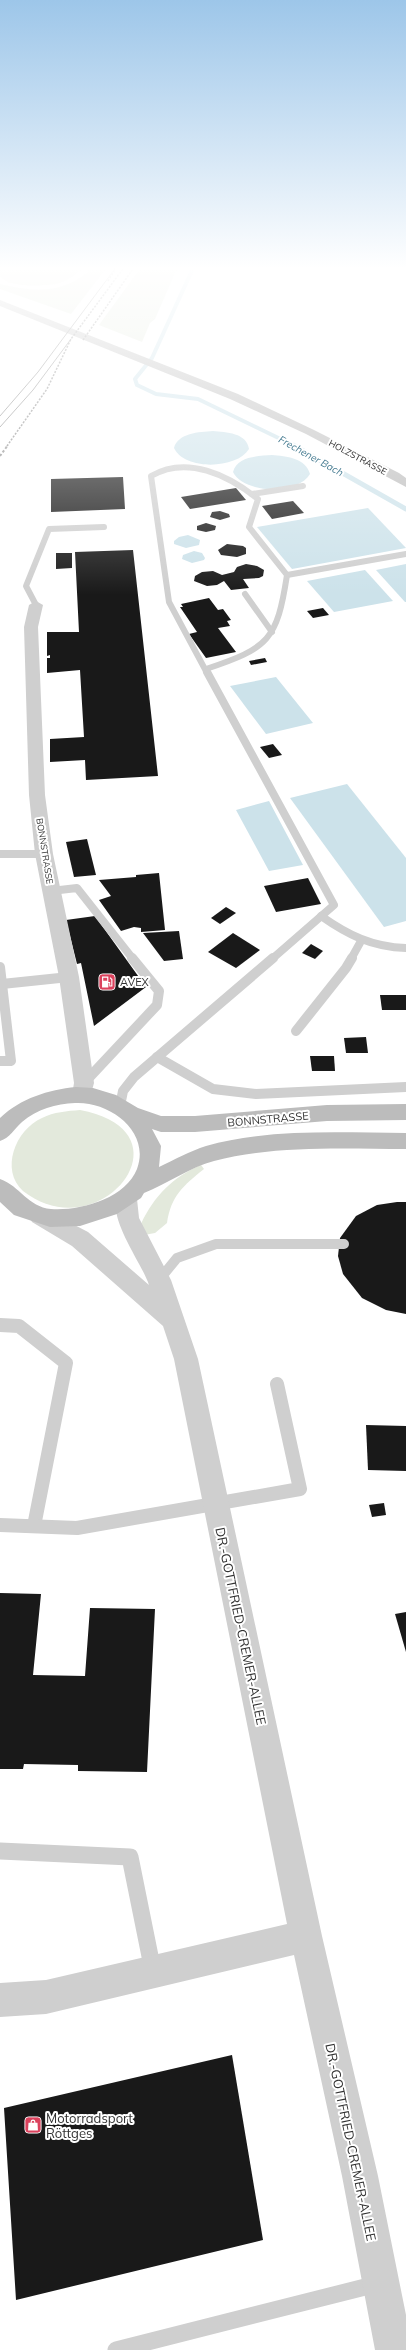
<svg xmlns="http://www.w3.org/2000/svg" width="406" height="2350" viewBox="0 0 406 2350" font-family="Mulish,sans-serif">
  <rect width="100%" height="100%" fill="#fff"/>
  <g fill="#e3e9dc">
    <path d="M0,266H86C78,273 70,279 60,283C49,286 5,289 0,275C0,273 0,268 0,266Z"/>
    <path d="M94,266H108L71,314L0,289V284C36,293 67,294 94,266Z"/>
    <path d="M142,266H178L155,319L150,323L142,342L99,325Z"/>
    <path d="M80,1110C196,1132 99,1251 23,1191C0,1170 15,1130 42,1118C54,1112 67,1111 80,1110Z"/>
    <path d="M201,1165L204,1169C183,1186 171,1196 167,1223L155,1233L144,1235L141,1224C154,1196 173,1177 201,1165Z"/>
  </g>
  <g fill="#cce2ea">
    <path d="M213,431C226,432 247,433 249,449C237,469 185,471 174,448C178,433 199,432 213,431Z"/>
    <path d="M272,455C286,456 306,458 310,474C298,495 244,494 233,472C237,456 258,456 272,455Z"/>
    <path d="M368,508L406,548L292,569L257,527Z"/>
    <path d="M188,535L200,540L199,545L186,548L174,544V541L179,537Z"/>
    <path d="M194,551L202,553L205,558L204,560L192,563L182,559L183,555Z"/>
    <path d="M406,564V602H405L376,570Z"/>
    <path d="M365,570L393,601L334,612L307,581Z"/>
    <path d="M276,677L313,723L266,734L230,686Z"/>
    <path d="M347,784L406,858V921L384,927L290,798Z"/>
    <path d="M269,801L303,865L269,871L236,810Z"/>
  </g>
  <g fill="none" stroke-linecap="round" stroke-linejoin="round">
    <path stroke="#cce2ea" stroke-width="4" d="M194,266L152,358L135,379L137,385L156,394L198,399L295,446"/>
    <path stroke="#cce2ea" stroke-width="5" d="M293,445L406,509"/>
  </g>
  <g fill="#191919">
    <path d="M123,477L125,509L51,512V479Z"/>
    <path d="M236,488L246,500L190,509L181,497Z"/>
    <path d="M293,501L304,513L272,519L262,506Z"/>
    <path d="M220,511L229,514L230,517L220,520L210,517L212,512Z"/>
    <path d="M206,523L216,526L215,530L206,532L197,530V526Z"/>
    <path d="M227,544L243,546L246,548V554L237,557L221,555L218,550Z"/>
    <path d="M133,550L158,776L86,780L85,760L50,762V739L84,737L80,670L47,673V658H50V655L47,656V632H79L75,552Z"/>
    <path d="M56,553H72V568L56,569Z"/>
    <path d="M246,564L257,566L264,570L263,576L259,578L243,579L249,588L231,590L224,581L217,585L207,586L194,581L195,576L202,572L213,571L222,575L234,572L237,567Z"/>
    <path d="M209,598L218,610L223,609L231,620L227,621L230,626L218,628L236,652L206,658L189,634L197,632L180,607H183L181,604Z"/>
    <path d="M323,608L329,615L313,618L307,611Z"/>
    <path d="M265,658L267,662L251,665L249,661Z"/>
    <path d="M273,744L282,755L269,758L260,747Z"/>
    <path d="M87,839L96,875L74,877L66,842Z"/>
    <path d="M159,873L165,930L141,932V928L134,927L121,931L99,900L111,896L99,880L136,877V875Z"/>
    <path d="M308,878L321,904L276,912L264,886Z"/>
    <path d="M226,907L236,913L220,924L211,918Z"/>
    <path d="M95,916L146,987L94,1026L81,963L77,964L66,920Z"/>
    <path d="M179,931L183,959L164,961L143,933Z"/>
    <path d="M233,933L260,950L236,968L208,952Z"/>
    <path d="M311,944L323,951L315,959L302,953Z"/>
    <path d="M380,995H406V1010H382Z"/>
    <path d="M366,1037L368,1053H346L344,1038Z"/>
    <path d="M310,1056H334L335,1071H312Z"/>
    <path d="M397,1202H406V1314L386,1310L362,1298L343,1274L338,1256L340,1238L356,1216L377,1205Z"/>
    <path d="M366,1425L406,1426V1471L368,1470Z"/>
    <path d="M384,1503L386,1515L372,1517L369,1505Z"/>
    <path d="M0,1593L41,1594L33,1675L85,1676L90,1608L155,1609L147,1772L78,1771V1765L24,1764L23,1769H0Z"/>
    <path d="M406,1612V1652L395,1614Z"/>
    <path d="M232,2055L263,2240L16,2300L4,2108Z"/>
  </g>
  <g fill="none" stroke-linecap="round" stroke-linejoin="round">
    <g stroke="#cfcfcf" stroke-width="6">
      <path d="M252,494L303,486"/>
      <path d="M287,575L406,554"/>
      <path d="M245,594L272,632"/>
      <path d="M36,605L26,586L49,529L104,527"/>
      <path d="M206,669C269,648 277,640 287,575L249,527L258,499C228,475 187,455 151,476L169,602L207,673"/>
    </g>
    <g stroke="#cfcfcf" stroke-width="8">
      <path d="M207,672L334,905L272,959"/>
      <path d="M0,854H44"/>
      <path d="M51,891L77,888L133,959"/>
      <path d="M321,916C348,935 372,947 406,948"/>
      <path d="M351,959L361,941"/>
    </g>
    <g stroke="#cfcfcf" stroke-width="10">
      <path d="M0,967L11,1061H0"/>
      <path d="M2,984L69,977"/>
      <path d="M296,1031L346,968L352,958"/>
      <path d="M157,1057L213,1089L256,1094L406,1087"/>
      <path d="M84,1083L157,1005L159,991L132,958"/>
      <path d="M120,1106L123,1091L134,1077L273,958"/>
      <path d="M159,1280L177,1258L216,1244H344"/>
    </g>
    <g stroke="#cfcfcf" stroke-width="14">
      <path d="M0,1325L19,1326L66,1363L34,1526"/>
      <path d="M0,1525L77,1528L300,1489L277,1384"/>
    </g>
    <g stroke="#cfcfcf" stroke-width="17">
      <path d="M0,1851L130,1857L153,1971"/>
      <path d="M116,2350L377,2284"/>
    </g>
    <g fill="#cfcfcf" fill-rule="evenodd">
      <path d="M36,601L43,605L38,627L45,795L53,854L79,977L94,1083L89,1101L82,1103L75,1101L72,1095L74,1083L59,977L35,854L29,795L24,627L29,605Z"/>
      <path d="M126,1190L134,1193L137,1199L139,1218L171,1280L198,1359L322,1936L378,2176L406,2315V2350H375L342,2176L294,1955L46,2014L0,2017V1983L46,1980L287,1924L174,1359L163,1326L72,1246L32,1222L29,1216L32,1210L40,1207L88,1232L149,1285C141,1261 106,1217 118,1193Z"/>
    </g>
    <g fill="#bcbcbc" fill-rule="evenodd">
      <path d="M0,300L238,394L314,430L399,473L406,478V487L306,434L230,399L0,306Z"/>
      <path d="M76,1087L93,1088L116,1095L138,1108L161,1116H195L327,1105L406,1104V1120L327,1121L195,1132H161L152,1129L161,1146L159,1167C174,1160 190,1151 206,1146C268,1128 342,1133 406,1133V1149C343,1149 276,1145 214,1161C190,1167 167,1184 144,1193L141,1198L117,1214L80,1226L50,1227L14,1215L0,1202V1179C20,1186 28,1207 51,1209C80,1211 125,1199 137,1169C151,1131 109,1101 75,1103C56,1104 37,1109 22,1122C14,1129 10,1138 0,1141V1118C21,1098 48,1090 76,1087Z"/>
    </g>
    <g stroke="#878787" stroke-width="1">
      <path d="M0,416L38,372L117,266"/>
      <path d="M0,427L33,390L71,339"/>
    </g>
    <g stroke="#878787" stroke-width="1.5" stroke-dasharray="2 1.5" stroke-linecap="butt">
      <path d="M108,281L117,266"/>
      <path d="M83,340L135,266"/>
      <path d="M7,446L47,389L71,339L125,266"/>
    </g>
    <path stroke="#878787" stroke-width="2" stroke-dasharray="2.5 2" stroke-linecap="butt" d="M0,456L8,445"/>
  </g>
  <linearGradient id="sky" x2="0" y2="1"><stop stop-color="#9dc6e9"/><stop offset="0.45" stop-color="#fff"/><stop offset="1" stop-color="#fff" stop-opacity="0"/></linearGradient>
  <rect width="406" height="595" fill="url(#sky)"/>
  <defs>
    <g id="fuel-square" transform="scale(0.9)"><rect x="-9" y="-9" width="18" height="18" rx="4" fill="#db425d" stroke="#fff"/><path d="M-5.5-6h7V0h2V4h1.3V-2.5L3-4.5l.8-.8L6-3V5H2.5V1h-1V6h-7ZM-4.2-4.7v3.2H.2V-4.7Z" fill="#fff"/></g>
    <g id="shop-square" transform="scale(0.9)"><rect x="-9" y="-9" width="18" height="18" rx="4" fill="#db425d" stroke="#fff"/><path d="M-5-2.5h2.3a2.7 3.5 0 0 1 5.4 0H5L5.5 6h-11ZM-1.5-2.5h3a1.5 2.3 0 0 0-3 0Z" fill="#fff"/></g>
  </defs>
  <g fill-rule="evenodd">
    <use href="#fuel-square" x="107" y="982"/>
    <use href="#shop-square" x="33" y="2125"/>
  </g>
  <g text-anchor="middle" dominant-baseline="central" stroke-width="4" stroke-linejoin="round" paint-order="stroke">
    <g font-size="9" fill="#323232" stroke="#fff">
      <text transform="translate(358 457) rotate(28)">HOLZSTRASSE</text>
      <text transform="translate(45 851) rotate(81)">BONNSTRASSE</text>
    </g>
    <g font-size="10" font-style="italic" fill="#447a90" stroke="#fff">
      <text transform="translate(311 456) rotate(29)">Frechener Bach</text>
    </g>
    <g font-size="11" fill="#323232" stroke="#fff" text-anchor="start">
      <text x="120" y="982">AVEX</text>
    </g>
    <g font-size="11" fill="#323232" stroke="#fff">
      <text transform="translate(268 1119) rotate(-5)">BONNSTRASSE</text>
    </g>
    <g font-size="13" fill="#323232" stroke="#fff">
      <text transform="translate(241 1626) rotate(78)">DR.-GOTTFRIED-CREMER-ALLEE</text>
      <text transform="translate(351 2142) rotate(78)">DR.-GOTTFRIED-CREMER-ALLEE</text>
    </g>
    <g font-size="13" fill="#323232" stroke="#fff" text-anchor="start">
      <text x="46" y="2118">Motorradsport<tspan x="46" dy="15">Röttges</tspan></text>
    </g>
  </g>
</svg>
